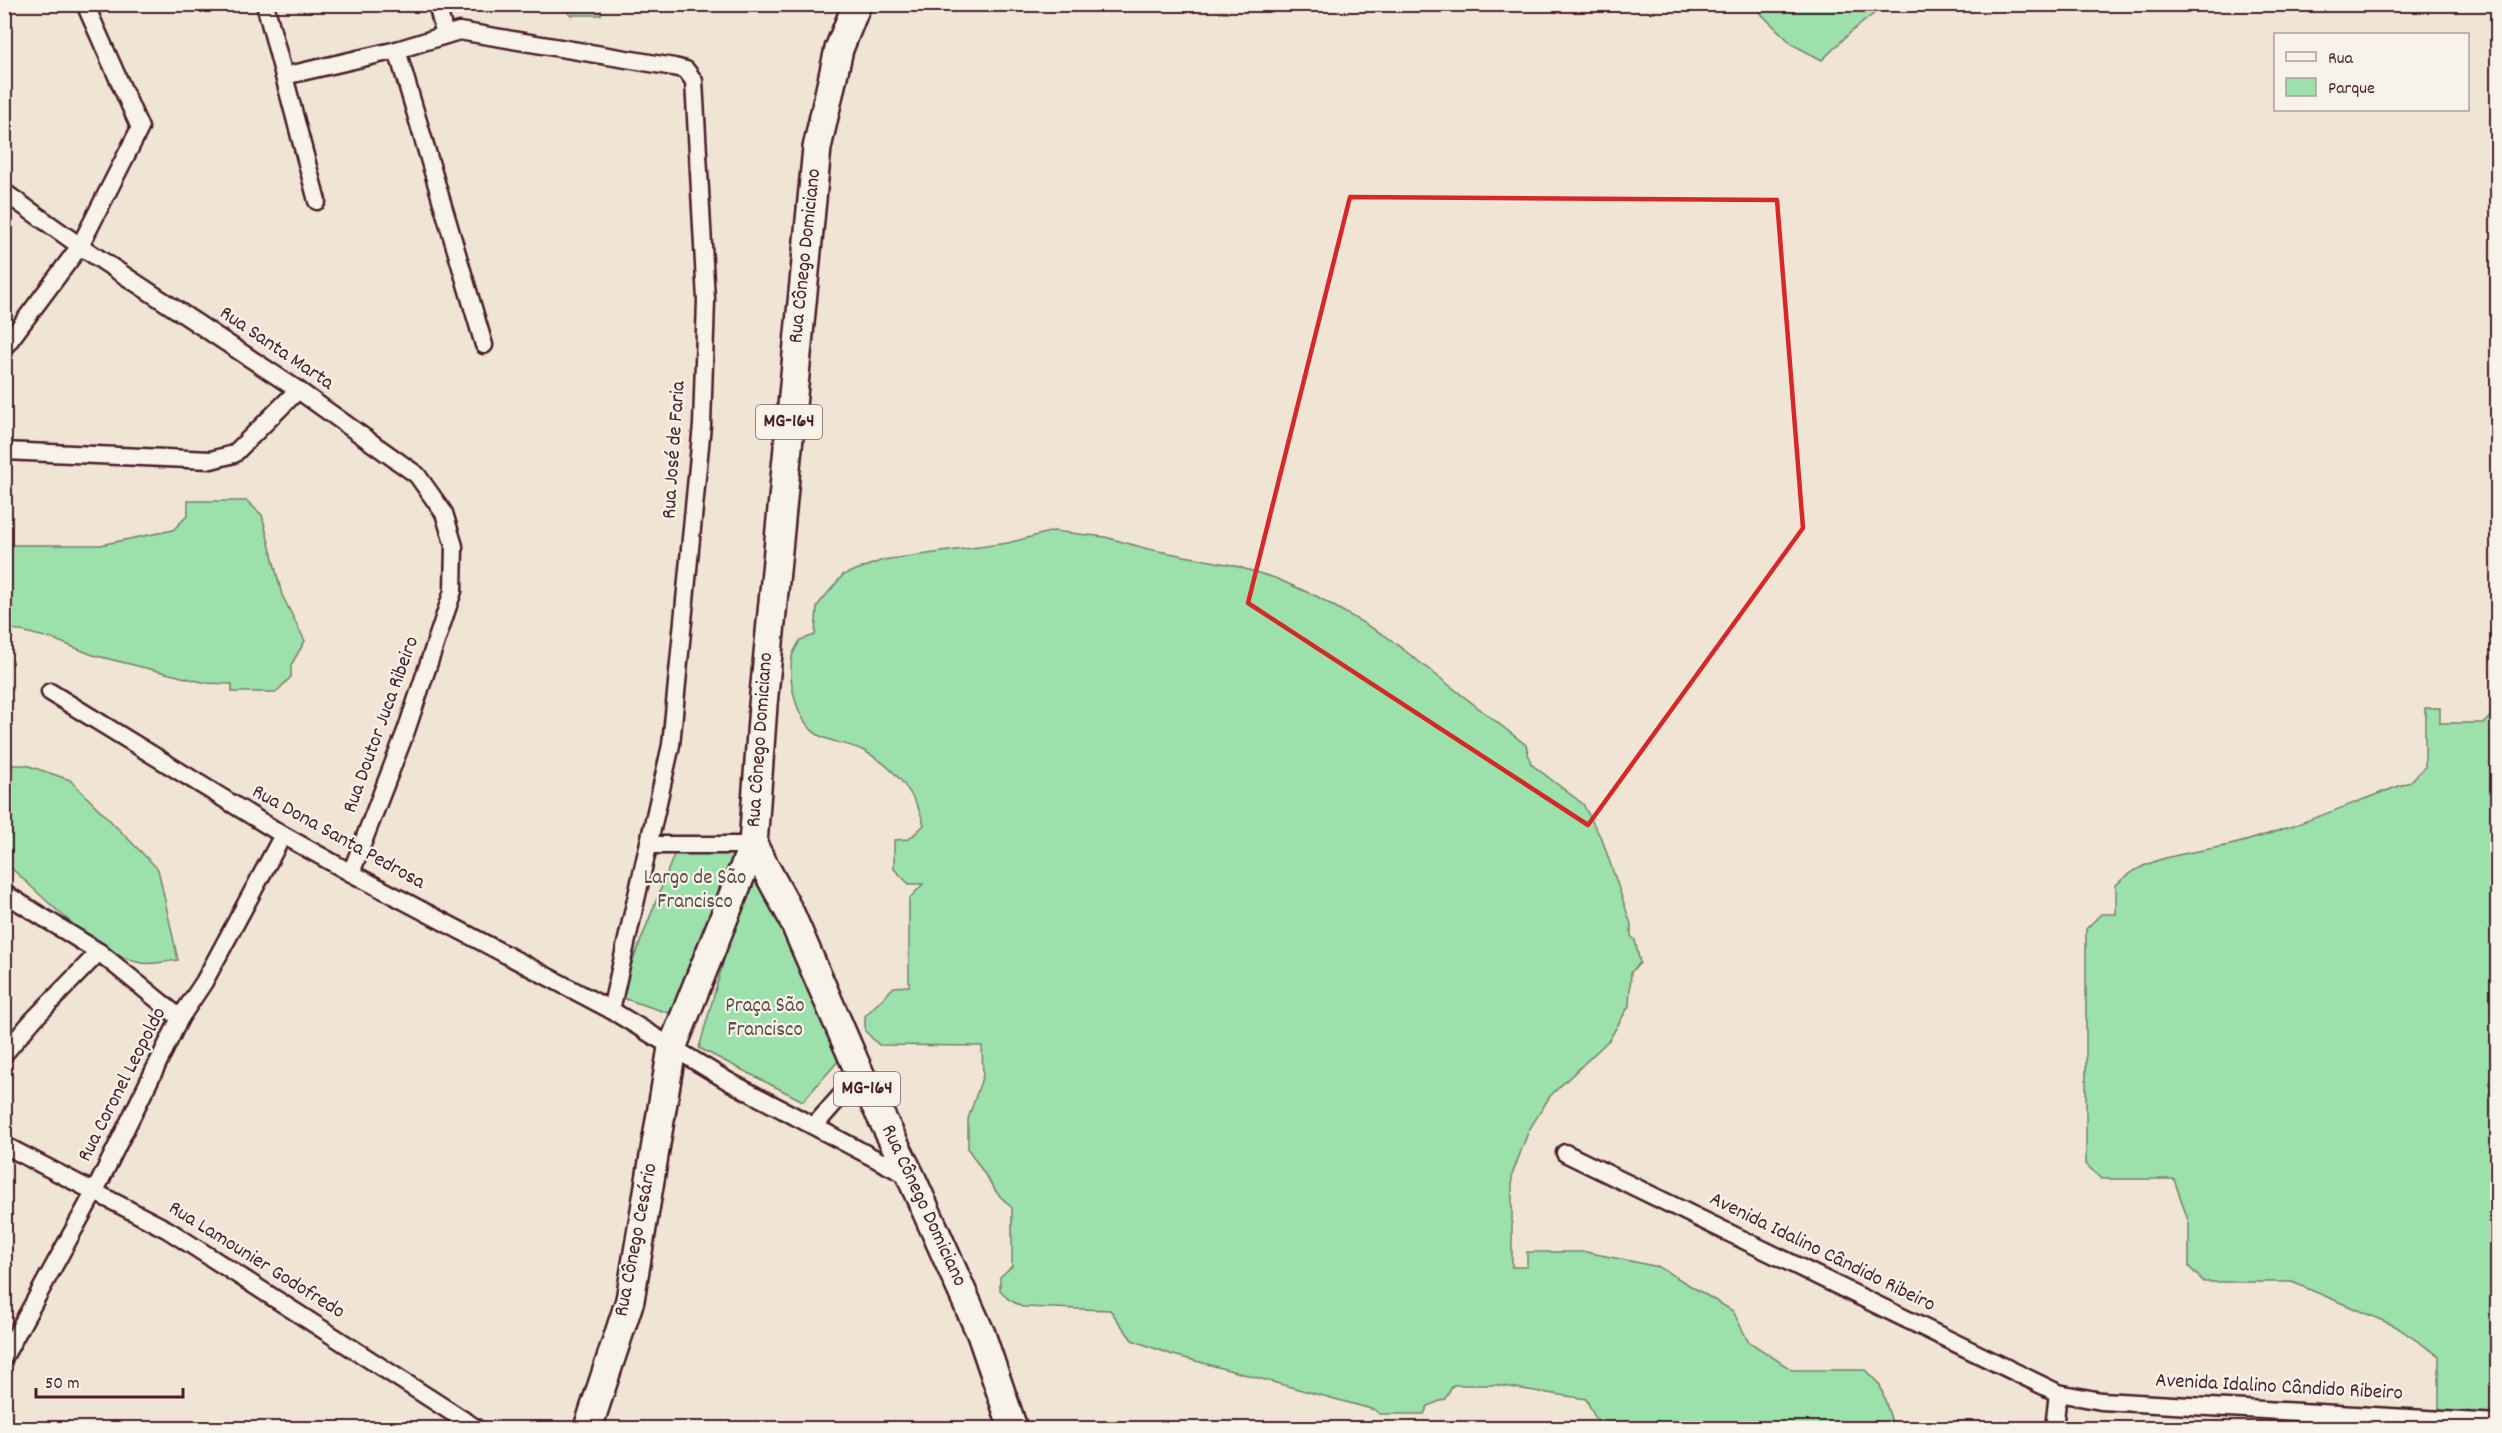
<svg xmlns="http://www.w3.org/2000/svg" width="2502" height="1433" viewBox="0 0 2502 1433" font-family="Dekko,sans-serif">
  <rect width="100%" height="100%" fill="#f0e4d5"/>
  <filter id="ink" filterUnits="userSpaceOnUse"><feTurbulence type="fractalNoise" baseFrequency=".0167" numOctaves="2"/><feDisplacementMap in="SourceGraphic" scale="12" xChannelSelector="R" yChannelSelector="G"/><feConvolveMatrix kernelMatrix="1 2 1 2 8 2 1 2 1" color-interpolation-filters="sRGB"/></filter>
  <g filter="url(#ink)">
    <g fill="#9ce0ab" stroke="#73806b" stroke-width="1.5">
      <path d="M560,5H601V15H571Z"/>
      <path d="M1752,5H1885L1852,31L1822,60L1793,45Z"/>
      <path d="M188,501H247L262,515L282,595L305,641L291,665V677L276,692H232V684L206,683L93,655L53,639L5,627V545H100L173,530L188,515Z"/>
      <path d="M1053,531L1105,537L1148,549L1232,565L1275,578L1318,597L1386,636L1526,745L1531,764L1583,804L1603,842L1631,924V936L1635,940L1640,963L1631,972L1629,1006L1609,1040L1550,1096L1529,1130L1512,1175V1267H1527V1252H1586L1659,1267L1733,1311L1748,1341L1792,1370H1865L1880,1385L1894,1428H1600L1586,1399L1497,1385H1453L1445,1399L1428,1406L1424,1414H1379L1375,1410L1170,1354L1132,1340L1110,1310L1022,1307L1008,1299L1000,1290V1277L1012,1266V1208L997,1193L968,1149V1119L983,1075L982,1046L879,1045L865,1031V1016L894,987L909,986V899L923,884H909L894,869V840L909,839L924,825C916,793 893,766 864,751C851,744 834,743 820,736C796,723 788,682 792,657C793,651 798,645 800,640L815,635L817,606L843,575L883,560L1008,543Z"/>
      <path d="M2425,708H2440V723H2484L2497,709V1428H2439V1356L2395,1326L2292,1282H2204L2189,1267V1223L2174,1179H2101L2086,1164V929L2101,914H2116V885C2151,850 2205,854 2249,840C2304,824 2357,801 2410,782L2425,767Z"/>
      <path d="M5,765H26L70,780L158,869L178,960C167,961 152,965 141,963C95,953 46,899 11,868H5Z"/>
      <path d="M675,852L746,853L681,1017L619,997Z"/>
      <path d="M751,864L770,881L840,1059L803,1101L699,1048Z"/>
    </g>
    <g fill="none" stroke-linecap="round" stroke-linejoin="round">
      <g stroke="#4a1f2b" stroke-width="21">
        <g id="street">
          <path d="M265,4L317,201"/>
          <path d="M437,4L445,35"/>
          <path d="M397,50L484,345"/>
          <path d="M284,76L397,50L459,31L674,67L686,70L694,81L706,300L702,425L671,745L611,1010"/>
          <path d="M4,192L80,246L298,390L417,475L444,513L454,546L453,591L406,731L351,873"/>
          <path d="M4,348L80,246L140,128L85,4"/>
          <path d="M4,451L211,460L234,454L298,390"/>
          <path d="M50,692L283,835L351,873L611,1010L728,1081L910,1177"/>
          <path d="M649,845H753"/>
          <path d="M4,893L99,952L180,1018"/>
          <path d="M4,1054L33,1020L99,952"/>
          <path d="M815,1125L860,1074"/>
          <path d="M4,1145L168,1230L476,1428"/>
          <path d="M1565,1153L2058,1393L2101,1401L2498,1423"/>
          <path d="M4,1357L95,1191L180,1018L204,982L283,835"/>
          <path d="M2054,1428L2058,1393"/>
        </g>
      </g>
      <g stroke="#4a1f2b" stroke-width="32">
        <g id="primary">
          <path d="M857,4L839,49L817,148L763,705L753,845L791,915L860,1074L911,1177L981,1334L1013,1428"/>
          <path d="M588,1428L630,1300L672,1048L753,845"/>
        </g>
      </g>
      <use href="#street" stroke="#f7f3e8" stroke-width="16"/>
      <use href="#primary" stroke="#f7f3e8" stroke-width="27"/>
    </g>
  </g>
  <path fill="none" stroke="#d62828" stroke-width="4.5" stroke-linejoin="round" d="M1350,197L1777,200L1803,528L1588,825L1248,603Z"/>
  <g text-anchor="middle" dominant-baseline="central" stroke-width="4.5" stroke-linejoin="round" paint-order="stroke">
    <g fill="#f7f3e8" stroke="#7e5f64" stroke-width="1.5">
      <rect x="756" y="405" width="66" height="34" rx="4.5"/>
      <rect x="834" y="1072" width="66" height="34" rx="4.5"/>
    </g>
    <g font-size="20" font-weight="bold" fill="#4a1f2b">
      <text x="789" y="422">MG-164</text>
      <text x="867" y="1089">MG-164</text>
    </g>
    <g font-size="21" fill="#4a1f2b" stroke="#f7f3e8">
      <text transform="translate(806 256) rotate(-84)">Rua Cônego Domiciano</text>
      <text transform="translate(276 349) rotate(34)">Rua Santa Marta</text>
      <text transform="translate(675 450) rotate(-86)">Rua José de Faria</text>
      <text transform="translate(382 725) rotate(-70)">Rua Doutor Juca Ribeiro</text>
      <text transform="translate(761 740) rotate(-86)">Rua Cônego Domiciano</text>
      <text transform="translate(338 838) rotate(29)">Rua Dona Santa Pedrosa</text>
      <text transform="translate(123 1085) rotate(-63)">Rua Coronel Leopoldo</text>
      <text transform="translate(923 1206) rotate(65)">Rua Cônego Domiciano</text>
      <text transform="translate(637 1240) rotate(-79)">Rua Cônego Cesário</text>
      <text transform="translate(1822 1253) rotate(26)">Avenida Idalino Cândido Ribeiro</text>
      <text transform="translate(256 1261) rotate(32)">Rua Lamounier Godofredo</text>
      <text transform="translate(2279 1388) rotate(3)">Avenida Idalino Cândido Ribeiro</text>
    </g>
    <g font-size="21" fill="#5e4f4b" stroke="#f7f3e8">
      <text x="695" y="879">Largo de São<tspan x="695" dy="24">Francisco</tspan></text>
      <text x="765" y="1007">Praça São<tspan x="765" dy="24">Francisco</tspan></text>
    </g>
  </g>
  <rect width="2502" height="1433" fill="none" stroke="#f7f3e8" stroke-width="24"/>
  <rect x="12" y="12" width="2478" height="1409" fill="none" stroke="#4a1f2b" stroke-width="2" filter="url(#ink)"/>
  <rect x="2274" y="33" width="195" height="78" fill="#f7f3e8" stroke="#b29e9c" stroke-width="1.5"/>
  <rect x="2286" y="52" width="30" height="9" fill="#f7f3e8" stroke="#b29e9c" stroke-width="1.5"/>
  <text x="2328" y="63" font-size="18" fill="#4a1f2b">Rua</text>
  <rect x="2286" y="78" width="30" height="18" fill="#9ce0ab" stroke="#b29e9c" stroke-width="1.5"/>
  <text x="2328" y="93" font-size="18" fill="#4a1f2b">Parque</text>
  <path d="M36 1388v9h147v-9" fill="none" stroke="#4a1f2b" stroke-width="3"/>
  <text x="45" y="1388" font-size="18" fill="#4a1f2b" stroke="#f7f3e8" stroke-width="4.5" paint-order="stroke">50 m</text>
</svg>
